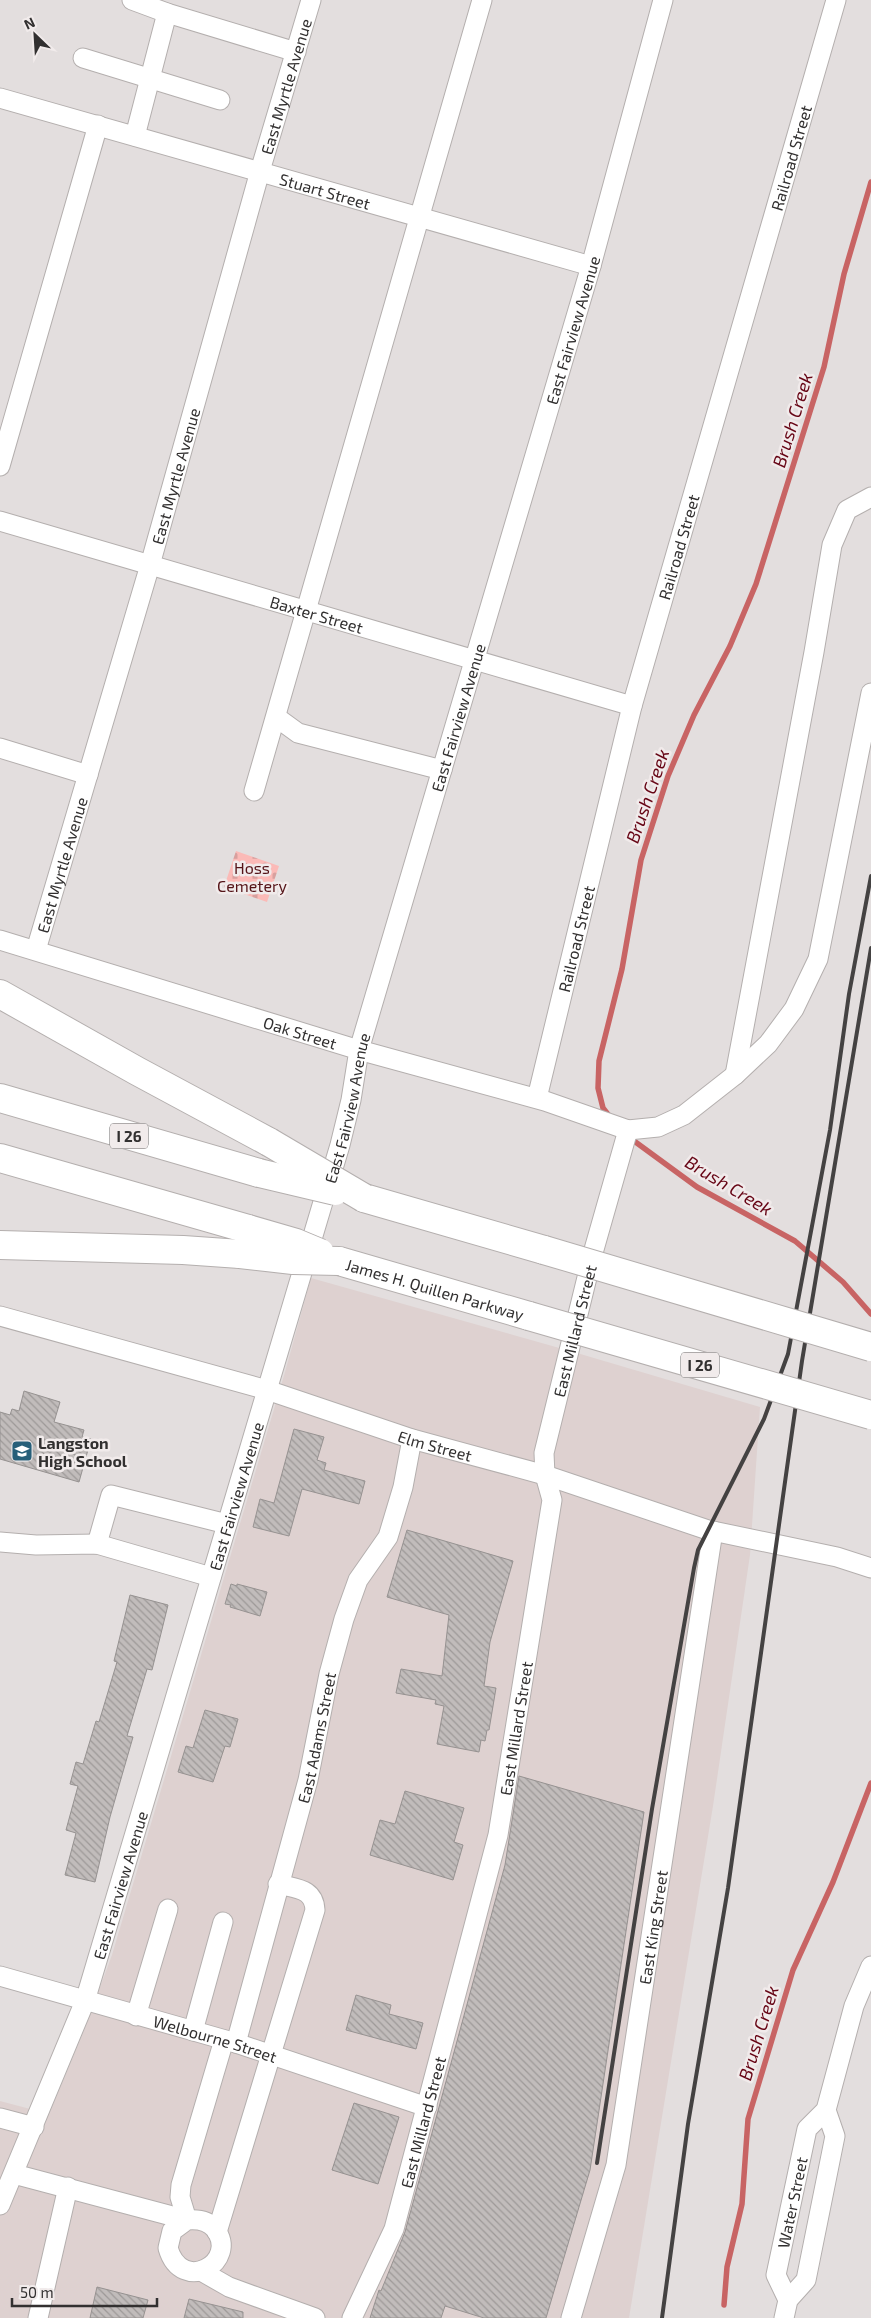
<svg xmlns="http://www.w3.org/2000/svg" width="871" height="2318" viewBox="0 0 871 2318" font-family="'Exo 2',sans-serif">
  <defs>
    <pattern id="cemetery-stones" width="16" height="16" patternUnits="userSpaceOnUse" patternTransform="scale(1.25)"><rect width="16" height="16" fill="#fbbab7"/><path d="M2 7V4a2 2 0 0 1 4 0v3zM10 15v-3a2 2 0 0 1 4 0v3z" fill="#d8a09e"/></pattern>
    <pattern id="building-back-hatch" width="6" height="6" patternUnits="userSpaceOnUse" patternTransform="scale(1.25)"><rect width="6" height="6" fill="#c1bcbb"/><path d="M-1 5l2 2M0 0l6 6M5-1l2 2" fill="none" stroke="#9d9998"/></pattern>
  </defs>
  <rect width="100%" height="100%" fill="#e3dede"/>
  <path fill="#ded1d0" d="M311,1278L577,1353L760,1407L750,1555L713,1806L629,2318H0V2101L49,2114L85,2028L112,1955L285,1372Z"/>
  <path fill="url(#cemetery-stones)" d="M236,851L279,866L267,902L224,887Z"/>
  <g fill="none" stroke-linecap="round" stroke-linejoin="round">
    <g stroke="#c86464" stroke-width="5.5">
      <path d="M610,1117L603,1108L598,1088L599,1061L622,969L641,860L668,776L694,715L730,646L756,584L824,367L844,274L871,182"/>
      <path d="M630,1138L697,1187L795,1241L843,1282L871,1314"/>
      <path d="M724,2305L727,2267L742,2204L748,2119L793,1970L833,1882L871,1783"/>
    </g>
  </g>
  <g fill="url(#building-back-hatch)" stroke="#969291">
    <path d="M24,1391L60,1402L54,1422L84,1430L82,1437L91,1439L79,1482L0,1459V1412L10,1415L12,1409L19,1411Z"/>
    <path d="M294,1429L324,1437L317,1460L326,1463L324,1470L365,1481L359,1504L302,1489L289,1536L253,1527L260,1499L274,1503Z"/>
    <path d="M407,1530L513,1561L490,1642L484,1686L496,1688L489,1730H487L485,1741L481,1740L479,1752L437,1744L444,1706L435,1704L436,1700L396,1693L401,1669L442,1676L449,1615L387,1597Z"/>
    <path d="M231,1584L237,1586V1584L267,1592L260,1616L230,1607L231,1605L225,1604Z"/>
    <path d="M130,1595L168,1605L152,1670L147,1669L127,1736L133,1737L110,1817L95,1882L65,1875L76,1833L66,1830L78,1786L70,1784L76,1762L83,1764L96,1721L99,1722L117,1662L114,1661Z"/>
    <path d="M205,1710L238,1719L230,1747L225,1746L213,1782L178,1772L186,1746L193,1748Z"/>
    <path d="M519,1776L644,1812L590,2170L546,2318H484L445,2306L441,2318H370L379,2290L381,2291L405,2232L505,1865Z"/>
    <path d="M405,1791L464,1808L454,1842L463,1845L453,1880L370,1855L380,1820L395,1824Z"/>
    <path d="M356,1995L391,2005L389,2014L423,2023L416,2049L346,2030Z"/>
    <path d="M354,2103L399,2117L378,2184L332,2170Z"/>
    <path d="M97,2287L148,2300L143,2318H90Z"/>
    <path d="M189,2299L243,2312V2318H184Z"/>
  </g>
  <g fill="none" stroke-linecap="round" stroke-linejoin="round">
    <g stroke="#b4afae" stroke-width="21">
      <g id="minor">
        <path d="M132,0L167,13L135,136"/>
        <path d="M167,13L296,52"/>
        <path d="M83,58L220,100"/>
        <path id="s1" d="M0,98L591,266"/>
        <path d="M0,466L98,125"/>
        <path id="s2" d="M0,521L632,706"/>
        <path d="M276,717L298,733L442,770"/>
        <path d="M0,748L88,775"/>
        <path d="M254,791L482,0"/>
        <path id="s3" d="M0,940L359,1050L545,1101L628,1130L658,1127L684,1115L735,1075L768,1044L794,1009L818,959L871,693"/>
        <path id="s4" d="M36,950L150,565L260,171L311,0"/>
        <path d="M735,1075L814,652L832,545L847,510L871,497"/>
        <path id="s5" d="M537,1098L632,706L836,0"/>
        <path id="s6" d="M0,1316L267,1390L412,1439L545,1475L708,1530L837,1557L871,1568"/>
        <path d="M0,1542L36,1545L97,1544L211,1577"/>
        <path d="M97,1544L111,1495L227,1524"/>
        <path id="s7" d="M0,1976L236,2043L427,2107"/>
        <path d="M136,2016L168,1909"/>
        <path d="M193,2031L223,1922"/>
        <path id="s8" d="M236,2043L308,1780L329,1674L344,1619L358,1580L388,1537L403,1487L412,1439"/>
        <path d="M0,2118L34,2127"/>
        <path d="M14,2174L187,2220C198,2219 208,2220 215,2229C240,2261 182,2296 168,2248L172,2231L187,2220"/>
        <path id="s9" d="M0,2205L85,2001L340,1145L351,1100L359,1050L591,266L663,0"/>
        <path d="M187,2220L180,2197L181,2185L224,2040"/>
        <path d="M217,2232L315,1910C314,1888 296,1889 278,1884"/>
        <path d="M201,2271L229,2287L315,2318"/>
        <path id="s10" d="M788,2300L776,2275L807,2129L826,2110L854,2006L871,1966"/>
        <path d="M38,2318L68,2187"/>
        <path id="s11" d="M352,2318L394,2229L498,1835L552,1500L545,1475L544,1453L593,1253L628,1130"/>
        <path id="s12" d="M571,2318L616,2165L713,1531"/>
        <path d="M784,2318L788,2300L806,2280L835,2136L826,2110"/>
      </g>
    </g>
    <g stroke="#b4afae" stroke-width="30">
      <g id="highway">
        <path d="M0,994L137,1071L269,1142"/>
        <path d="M0,1098L259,1173"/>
        <path d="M0,1158L248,1229"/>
        <path d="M364,1198L544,1250"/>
        <path d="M0,1245L183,1250L240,1254"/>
        <path id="s13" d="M339,1261L529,1316"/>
      </g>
    </g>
    <use href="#minor" stroke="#fff" stroke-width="19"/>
    <use href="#highway" stroke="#fff" stroke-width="28"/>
    <g stroke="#444242" stroke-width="4">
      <path d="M597,2163L652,1809L694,1568L698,1550L764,1419L788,1354L830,1130L849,994L871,876"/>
      <path d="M662,2318L688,2124L728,1888L802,1361L871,948"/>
    </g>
    <g stroke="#b4afae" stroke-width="30" stroke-linecap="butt">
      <g id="highway-bridge">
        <path d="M269,1142L364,1198"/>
        <path d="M259,1173L335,1191"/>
        <path d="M248,1229L296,1243L320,1253"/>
        <path d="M544,1250L871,1347"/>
        <path d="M240,1254L293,1260L339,1261"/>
        <path d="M529,1316L871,1415"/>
      </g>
    </g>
    <use href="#highway-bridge" stroke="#fff" stroke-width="28"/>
  </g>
  <defs>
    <g id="school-square" transform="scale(1.125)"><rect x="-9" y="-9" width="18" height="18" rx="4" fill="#275f79" stroke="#f1ebeb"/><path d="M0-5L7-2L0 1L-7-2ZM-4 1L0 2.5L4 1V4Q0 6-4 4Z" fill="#fff"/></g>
  </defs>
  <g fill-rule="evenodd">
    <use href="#school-square" x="22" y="1451"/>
  </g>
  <g text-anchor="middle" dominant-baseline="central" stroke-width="5" stroke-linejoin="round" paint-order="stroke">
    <g fill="#f1ebeb" stroke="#6b6868" stroke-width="1">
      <rect x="110" y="1123.5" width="38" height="25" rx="4"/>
      <rect x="681" y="1352.5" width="38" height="25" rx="4"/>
    </g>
    <g font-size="15" font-weight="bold" fill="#323030">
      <text x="129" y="1136">I 26</text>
      <text x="700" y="1365">I 26</text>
    </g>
    <g font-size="16" fill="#323030" stroke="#f1ebeb">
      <text stroke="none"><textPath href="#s4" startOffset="899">East Myrtle Avenue</textPath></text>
      <text stroke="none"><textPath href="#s5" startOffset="974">Railroad Street</textPath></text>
      <text stroke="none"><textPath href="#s1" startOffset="338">Stuart Street</textPath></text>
      <text stroke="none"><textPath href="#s9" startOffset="1962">East Fairview Avenue</textPath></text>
      <text stroke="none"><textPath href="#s4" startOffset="494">East Myrtle Avenue</textPath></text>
      <text stroke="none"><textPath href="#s5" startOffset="569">Railroad Street</textPath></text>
      <text stroke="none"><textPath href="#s2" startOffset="330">Baxter Street</textPath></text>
      <text stroke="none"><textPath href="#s9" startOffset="1558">East Fairview Avenue</textPath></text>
      <text stroke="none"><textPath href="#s4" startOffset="89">East Myrtle Avenue</textPath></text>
      <text stroke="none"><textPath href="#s5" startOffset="164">Railroad Street</textPath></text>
      <text stroke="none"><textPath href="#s3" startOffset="314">Oak Street</textPath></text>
      <text stroke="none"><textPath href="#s9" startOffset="1152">East Fairview Avenue</textPath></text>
      <text stroke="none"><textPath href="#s13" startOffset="100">James H. Quillen Parkway</textPath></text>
      <text stroke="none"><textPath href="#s11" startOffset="1019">East Millard Street</textPath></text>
      <text stroke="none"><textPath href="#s6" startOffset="454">Elm Street</textPath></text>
      <text stroke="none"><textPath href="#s9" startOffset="748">East Fairview Avenue</textPath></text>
      <text stroke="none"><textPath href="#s11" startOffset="614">East Millard Street</textPath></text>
      <text stroke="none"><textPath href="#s8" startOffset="316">East Adams Street</textPath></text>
      <text stroke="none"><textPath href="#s9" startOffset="342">East Fairview Avenue</textPath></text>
      <text stroke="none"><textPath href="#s12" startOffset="400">East King Street</textPath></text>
      <text stroke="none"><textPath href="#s7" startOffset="224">Welbourne Street</textPath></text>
      <text stroke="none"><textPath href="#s11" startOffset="209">East Millard Street</textPath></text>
      <text stroke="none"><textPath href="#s10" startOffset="102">Water Street</textPath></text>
    </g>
    <g font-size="16" fill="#551418" stroke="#f1ebeb">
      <text x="252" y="867">Hoss<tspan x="252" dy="18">Cemetery</tspan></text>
    </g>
    <g font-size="16" font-weight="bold" fill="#323030" stroke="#f1ebeb" text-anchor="start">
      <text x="38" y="1442">Langston<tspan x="38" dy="18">High School</tspan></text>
    </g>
    <g font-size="18" font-style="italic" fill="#660515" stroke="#f1ebeb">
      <text transform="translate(792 420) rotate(-73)">Brush Creek</text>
      <text transform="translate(647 796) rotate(-71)">Brush Creek</text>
      <text transform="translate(729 1185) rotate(31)">Brush Creek</text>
      <text transform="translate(758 2033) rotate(-73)">Brush Creek</text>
    </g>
  </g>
  <g transform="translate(35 35) rotate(335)" stroke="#f1ebeb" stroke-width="4" paint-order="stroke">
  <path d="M0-4L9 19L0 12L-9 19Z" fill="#323030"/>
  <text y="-8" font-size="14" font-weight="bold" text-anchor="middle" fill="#323030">N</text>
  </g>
  <path d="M12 2298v8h145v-8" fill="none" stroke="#323030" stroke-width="2.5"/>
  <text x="20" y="2298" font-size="15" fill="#323030" stroke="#f1ebeb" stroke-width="4" paint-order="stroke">50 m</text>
</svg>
